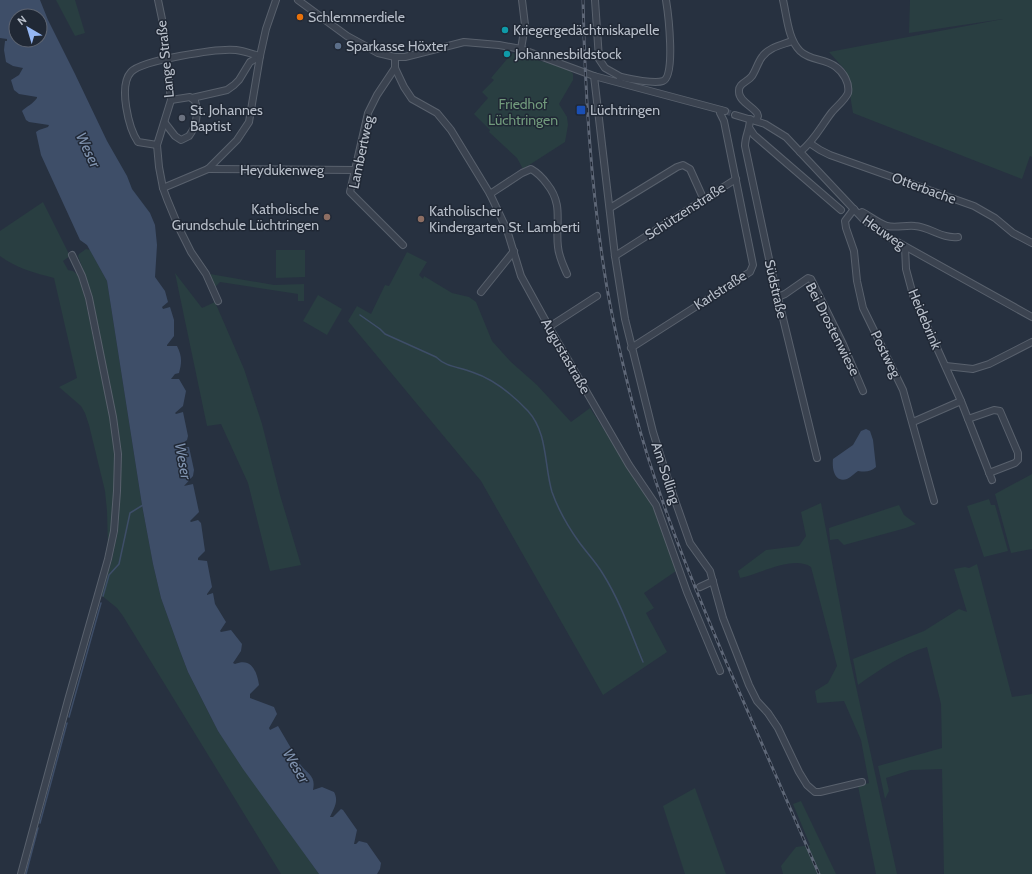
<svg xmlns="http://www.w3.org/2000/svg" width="1032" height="874" viewBox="0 0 1032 874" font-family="Cabin,sans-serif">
  <rect width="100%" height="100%" fill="#273140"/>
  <g fill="#293e41">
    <path d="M56,0H75L85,33L75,36Z"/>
    <path d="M910,0H1032V157L1030,156L1022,179L853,113L846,71L829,52L1003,19L909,33Z"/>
    <path d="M512,53L569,69L573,74V80L559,104L567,117L568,125L565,142L523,169L517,158L489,132L490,130L474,114L488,98L482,92L494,80L491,78Z"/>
    <path d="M43,202L70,256L63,261L68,270L73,271L78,275L83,289L111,423L115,454L113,521L108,548L107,511L105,491L89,425L85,413L81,406L59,387L77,378L54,278C35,273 16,268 0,256V231Z"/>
    <path d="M86,249L90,250L107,281L142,505L153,564L161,598L180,651L188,672L218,731L319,874H281L123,616L117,608L101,595L112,560L118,531L121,454L115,416L92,297L85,275L78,256L79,254Z"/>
    <path d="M276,250H305V277L276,278Z"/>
    <path d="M407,252L427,262L419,275L423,279L424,276L452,293L469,297L476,302L492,341L511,362L537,385L571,422L590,408L653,507L676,571L644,593L654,608L646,613L667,652L603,695L481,481L348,321L357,306L371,314L385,285L389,286Z"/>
    <path d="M175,273L202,308L215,302L244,369L262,424L280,495L301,565L270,571L248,483L221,424L207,426Z"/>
    <path d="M210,274L274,285L304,284V301H298V294L220,282L215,287Z"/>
    <path d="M318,295L342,309L327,335L303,321Z"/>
    <path d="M1032,474V549L1011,553L995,494Z"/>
    <path d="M989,499L991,505H995L1008,551L984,557L967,506Z"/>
    <path d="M821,503L850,659L897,874H876L858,786L869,783L861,740L844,701L817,703L815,691L828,683L837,666L811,567C793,555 760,574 740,578L738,571L766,550L799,546L806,536L801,512Z"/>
    <path d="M899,505L904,515L916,524L906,528L844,545L838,539L830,540L829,528Z"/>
    <path d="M977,564L1012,697L1032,694V874H944L942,769L911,770L886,778L889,791L885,799L878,766L942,748L941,704L927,647C902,654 879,670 858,685L853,659L924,631L959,609L967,612L954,569L965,567L969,568Z"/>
    <path d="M695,788L726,874H685L663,806Z"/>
    <path d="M801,801L836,874H783L781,866L796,847L810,845L793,804Z"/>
  </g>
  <g fill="#3e4e68" fill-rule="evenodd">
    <path d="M0,0H40L48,20L75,74L107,141L127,176L132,189L150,213L155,225L157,245L155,277L165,291L168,302L162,307L163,309L170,307L174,320V336L167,345V346H177C182,356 182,362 179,373L175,374L171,379H179L186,391L183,406L175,413L176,414L183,412L188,436L187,440L179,446L180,447H189L194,470L193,476L184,486L193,484L199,512L190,521L191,522L198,520L201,523L205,551L198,558V560L207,561L212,587L207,594V595L213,593L215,604L226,622L220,631L221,632L231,630L242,644L241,651L233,663L235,664C251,657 257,671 259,685L250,694V698L274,707L277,714L269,728L270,730L278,726L295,755L293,764H300C308,775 316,775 313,790L322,787L334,792C339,801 334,808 330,817H333L341,809L343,810L357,830L354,844H356L359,841L367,843L381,863L380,869L377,874H319L243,769L218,731L188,672L180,651L161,598L153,564L142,505L107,281L87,245L80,240L41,155L36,132L39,130L48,127L49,125L29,122L26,120L22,111C27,106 33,104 37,98V97L19,94L14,90L11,80L19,75L23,68L13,66L6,62L4,50L5,41H7V39L0,38ZM16,16H40V40H16Z"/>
    <path d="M866,429L870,431L873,440L876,467C870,472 866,472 858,471C855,473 851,477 847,479C834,483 832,468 833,459L853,445L861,431Z"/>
  </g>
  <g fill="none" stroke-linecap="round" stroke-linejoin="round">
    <g stroke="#3e4e68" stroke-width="1.5">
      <path d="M360,315L380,329L385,334L436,357C446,367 459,367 472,372C493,379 513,395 528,411C548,433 544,465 552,492C558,509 569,528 579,542C587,553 596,562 603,574C620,601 631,633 643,662"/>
      <path d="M103,596L109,575L119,564L130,513L143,505"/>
      <path d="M69,717L101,603"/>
      <path d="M40,823L67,723"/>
      <path d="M26,874L38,828"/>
    </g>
    <g stroke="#3d4655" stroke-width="6" stroke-dasharray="6 3" stroke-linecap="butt">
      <path d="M725,111L735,115"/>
      <path d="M694,589L700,587"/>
    </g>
    <g stroke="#59616d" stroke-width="8">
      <g id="street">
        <path d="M158,0L162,19L171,100L157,145L159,167L163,188L167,199L179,228L191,252L206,274L218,301"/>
        <path d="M298,0L347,36L378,53L395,57H405L464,42L499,45L521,49L594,76L725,111"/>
        <path d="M595,0L599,59L605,68L621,77L620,79"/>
        <path d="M783,0C787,17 788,39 800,51C810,61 825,58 836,67C843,72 850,83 848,93C845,100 837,106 832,112C821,126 815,140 800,152"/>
        <path d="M521,49L525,25L522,0"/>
        <path d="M395,57V68L404,87L412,99L437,113L451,130L490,194L507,230L521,276L549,327L629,465L656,505L687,592L720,671"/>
        <path d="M395,68L377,95L368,113L350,192L403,245"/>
        <path d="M594,76L615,256L625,319L653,432L670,486L690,543L710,571L723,618L749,685L757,701L768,713L778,728L799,772L807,785L815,792H820L862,782"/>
        <path d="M621,77C629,79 655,84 663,81C676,77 668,12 666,0"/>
        <path d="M192,98L227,90L234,85L239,80L250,62L260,56"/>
        <path d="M735,115L765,124L786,137L864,220L883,234L1032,317"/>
        <path d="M750,119C750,129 745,136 745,146L772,273L817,458"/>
        <path d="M756,121L758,116L757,113C752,106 739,101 739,92C738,83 748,82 752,76C756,70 758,62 762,57C769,47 782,45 792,41"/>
        <path d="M165,123L175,136L181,140L189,136C196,127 199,113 195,101L190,97L171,100"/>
        <path d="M750,129L754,135L841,210"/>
        <path d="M811,144L820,150L830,155L974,206L995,218L1013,233L1032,243"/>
        <path d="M157,145L138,142C129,129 118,86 131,72C142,60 219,48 236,50C244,51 252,54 260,56"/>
        <path d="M208,169L355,170"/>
        <path d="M163,188L208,169L237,140L249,122L260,56L266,29L276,0"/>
        <path d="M490,194L522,173L531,169C538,173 542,177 547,184C564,205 555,223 558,247C559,257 563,265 567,274"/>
        <path d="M610,208L677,167L683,165L690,169L704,200"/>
        <path d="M854,209L845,221L846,228L854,251L857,281L863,308L903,390L934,501"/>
        <path d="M859,214L862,212C870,216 878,223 887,226C896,228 906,225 915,226C930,227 942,239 958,237"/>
        <path d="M905,247L906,269L913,295L961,401L992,480"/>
        <path d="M615,256L736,179"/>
        <path d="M481,292L514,251"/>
        <path d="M778,297L785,294L808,278L811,279L843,344L863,391"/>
        <path d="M549,327L597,296"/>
        <path d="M631,348L750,272L753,265L724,121L720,113V110"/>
        <path d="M946,366L973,369L989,364L1032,342"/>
        <path d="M968,419L994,410L1000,411L1018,453V460L1015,463L989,473"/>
        <path d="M913,422L961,401"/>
        <path d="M700,587L713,581"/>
        <path d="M21,874L68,700L108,559L114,531L117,491L118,454L113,417L89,298L82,276L72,255"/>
      </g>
    </g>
    <use href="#street" stroke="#3b4350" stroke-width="6"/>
    <g stroke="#5e6777" stroke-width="3">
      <path id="rail" d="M583,0C585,96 591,193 607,288C614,327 623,366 633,405C656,494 691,579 727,664C758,734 788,804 819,874"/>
    </g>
    <use href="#rail" stroke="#202835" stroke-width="1.5" stroke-dasharray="4.5" stroke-linecap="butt"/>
  </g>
  <circle fill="#e8710a" stroke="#202835" stroke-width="1.5" cx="300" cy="17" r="4"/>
  <g fill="#0f9aa8" stroke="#202835" stroke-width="1.5">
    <circle cx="505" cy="30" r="4"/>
    <circle cx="507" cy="54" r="4"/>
  </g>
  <circle fill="#5c6f8a" stroke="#202835" stroke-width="1.5" cx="338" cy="46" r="4"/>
  <rect fill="#1a4fb4" stroke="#202835" stroke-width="1.5" x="576" y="105" width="10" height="10" rx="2"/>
  <circle fill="#6b7280" stroke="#202835" stroke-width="1.5" cx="182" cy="118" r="4"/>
  <g fill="#8d6e63" stroke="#202835" stroke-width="1.5">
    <circle cx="327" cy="217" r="4"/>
    <circle cx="421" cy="219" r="4"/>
  </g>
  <g text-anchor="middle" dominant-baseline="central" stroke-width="3" stroke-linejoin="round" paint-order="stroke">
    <g font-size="14" fill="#b8bfca" stroke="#202835" text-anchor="start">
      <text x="308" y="17">Schlemmerdiele</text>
      <text x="513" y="30">Kriegergedächtniskapelle</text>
      <text x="346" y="46">Sparkasse Höxter</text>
      <text x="515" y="54">Johannesbildstock</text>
      <text x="190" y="110">St. Johannes<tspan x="190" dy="16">Baptist</tspan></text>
      <text x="590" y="110">Lüchtringen</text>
      <text x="319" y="209" text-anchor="end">Katholische<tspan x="319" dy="16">Grundschule Lüchtringen</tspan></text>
      <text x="429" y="211">Katholischer<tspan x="429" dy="16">Kindergarten St. Lamberti</tspan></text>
    </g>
    <g font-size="14" fill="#b8bfca" stroke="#202835">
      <text transform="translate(165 59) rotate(-96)">Lange Straße</text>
      <text transform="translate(361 152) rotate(-78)">Lambertweg</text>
      <text x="282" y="170">Heydukenweg</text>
      <text transform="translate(924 188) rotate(20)">Otterbache</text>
      <text transform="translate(685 211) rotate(-33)">Schützenstraße</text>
      <text transform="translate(884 232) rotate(35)">Heuweg</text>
      <text transform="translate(776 289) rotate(77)">Südstraße</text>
      <text transform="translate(720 290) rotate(-33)">Karlstraße</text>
      <text transform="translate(925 319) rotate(67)">Heidebrink</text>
      <text transform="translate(833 329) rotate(63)">Bei Drostenwiese</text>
      <text transform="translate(886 354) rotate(64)">Postweg</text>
      <text transform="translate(566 356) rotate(60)">Augustastraße</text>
      <text transform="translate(666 473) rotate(72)">Am Solling</text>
    </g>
    <g font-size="14" fill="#719a7c" stroke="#202835">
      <text x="523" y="104">Friedhof<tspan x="523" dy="16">Lüchtringen</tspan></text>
    </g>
    <g font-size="15" font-style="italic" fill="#8194b0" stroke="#202835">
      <text transform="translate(88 150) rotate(64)">Weser</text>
      <text transform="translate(183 461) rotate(80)">Weser</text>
      <text transform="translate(296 766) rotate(59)">Weser</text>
    </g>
  </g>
  <g transform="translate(28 28) rotate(322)"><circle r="19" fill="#202835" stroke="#5d6471"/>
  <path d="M0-3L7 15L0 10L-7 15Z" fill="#94b6f3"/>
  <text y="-6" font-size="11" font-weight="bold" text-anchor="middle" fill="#b8bfca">N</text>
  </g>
</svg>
